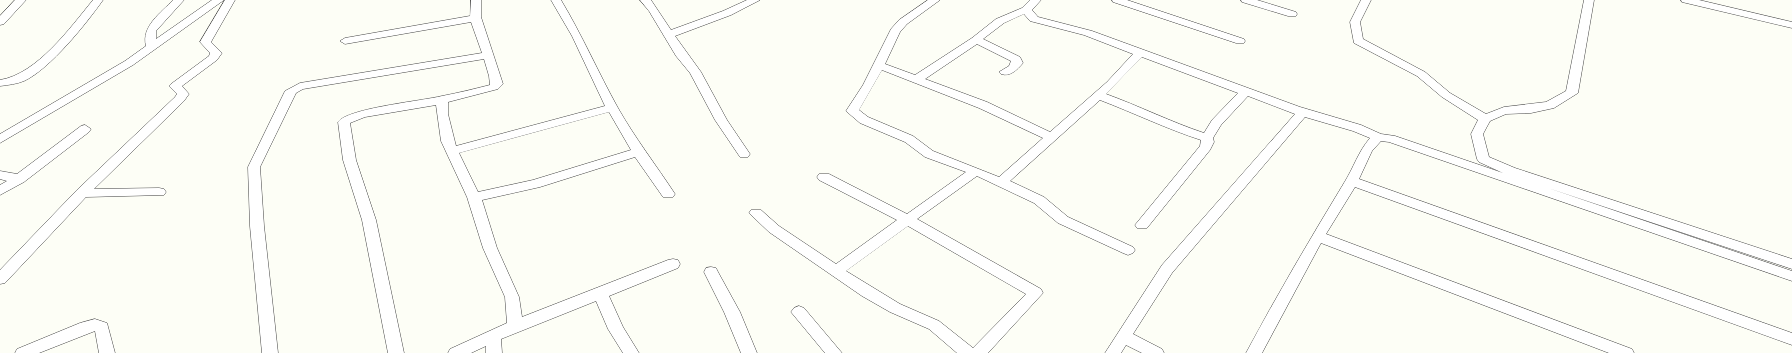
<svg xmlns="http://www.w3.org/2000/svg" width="1792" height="353" viewBox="0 0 1792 353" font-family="'IBM Plex Serif',serif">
  <rect width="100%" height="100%" fill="#fdfef6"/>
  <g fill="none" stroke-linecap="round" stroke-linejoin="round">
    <g stroke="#444" stroke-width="1">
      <g id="minor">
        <path d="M15,0H26L4,24L0,25V16Z"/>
        <path d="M93,0H103C86,24 50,69 24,81C17,84 8,85 0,86V80C37,74 70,28 93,0Z"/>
        <path d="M173,0H184L156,31V39L212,0H224L133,65L0,143V134L125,61L146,46C141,26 161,13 173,0Z"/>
        <path d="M225,0H235L211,42L222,53L217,60L182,86L189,94L184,101L94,189L159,188L164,189L166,192L164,195L86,197L5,283L0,284V270L77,190L175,97L177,94L169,86L171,84L209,56L210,53L200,42Z"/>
        <path d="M471,0H481V17L503,84L498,89L448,102V114L456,146L605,106L572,36L551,0H561C582,35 598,72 618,108C635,138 656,165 675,194L673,197H663L635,157L540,187L482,200L497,248L519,297L522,317L668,260L673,259L678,260L680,264L678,268L609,296L623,327L639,353H623L608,329L596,301L501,339L502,353H486V346L471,353H448L450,349L507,323L505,297L483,248L467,197L441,141L436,105L365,117L350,123L356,160L376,220L404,353H388L362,220L343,160L338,122C348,108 422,101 442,96C458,93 474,89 490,85L489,76L484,59L303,89L296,93L260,167L264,226L278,353H262L250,226L248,167L285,91L300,83L482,53L471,22L345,44L340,41L345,38L470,16ZM609,112L631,150L533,180L478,192L459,153Z"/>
        <path d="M640,0H651L671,30L723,11L747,0H760L731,15L675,36L701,72L727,120L750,154L748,157H740L715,120L690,73L676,56L649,11Z"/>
        <path d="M928,0H940L907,24L900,32L885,64L915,75L972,38L996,19L1022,8L1030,0H1041L1032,10L1038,17L1092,31L1300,107L1361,125L1381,134L1395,136L1503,173L1479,162L1477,159L1471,134L1478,120L1442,97L1417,76L1354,43L1350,22L1361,0H1371L1360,22L1363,39L1425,72L1450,93L1486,114L1504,107L1546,102L1566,91L1584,0H1594L1578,93L1554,108L1531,113L1506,114L1490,121L1483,134L1489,157L1515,168L1792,259V269L1548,188L1792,271V281L1389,142L1381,141L1372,151L1359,179L1792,333V345L1355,187L1326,234L1632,349L1634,353H1609L1321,243L1262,353H1246C1277,295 1310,239 1344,183C1354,167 1358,152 1370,138L1353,131L1305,117L1172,273L1133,334L1162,349L1164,353H1142L1126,345L1121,353H1105L1162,265L1295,114L1248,96L1221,125L1213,138L1214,142L1210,150L1147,228H1137L1135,225L1200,146L1201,140C1167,129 1134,113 1100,100L1010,181L1044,197L1068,217L1133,247L1135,250L1133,253L1128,255L1123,253L1058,223L1034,203L977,176L917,219L1041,289L1043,293L988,353H957L929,329L890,312L862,296L769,232L749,213L751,210H761L779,226L836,264L897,220L819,180L817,177L819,174H829L907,214L966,172L925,157L905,142L860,123L846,111L863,85L891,29L899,20ZM1024,14L1030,21L1084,35L1133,54L1107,82L1050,132L987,102L925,79L977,44L1011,61L1009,66L999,72L1001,74C1010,77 1017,70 1023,63L1020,57L983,39L1004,23ZM1142,57L1238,93L1212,120L1204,133C1171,122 1139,106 1106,94ZM882,70L979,108L1043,138L999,177L933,151L913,136L868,117L859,110ZM908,226L1026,294L973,348L939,321L900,304L846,271Z"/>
        <path d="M1112,0H1127L1244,39L1245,41L1244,43H1236L1113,2Z"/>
        <path d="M1241,0H1257L1296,12L1297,14L1296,16H1288L1242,2Z"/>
        <path d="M1681,0H1699L1792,22V28L1682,2Z"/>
        <path d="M85,125L91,129L89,132L24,182L0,195V185L7,181L0,179V171L17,174L81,126Z"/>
        <path d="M711,267L716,268L718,272L740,312L757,353H741L724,312L704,272L706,268Z"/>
        <path d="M799,306L804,308L842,353H825L791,312L794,308Z"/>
        <path d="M95,319L107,323L115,353H99L95,331L39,353H15L17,349L80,323Z"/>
      </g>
    </g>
    <use href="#minor" fill="#fff" fill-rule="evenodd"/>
  </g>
</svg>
